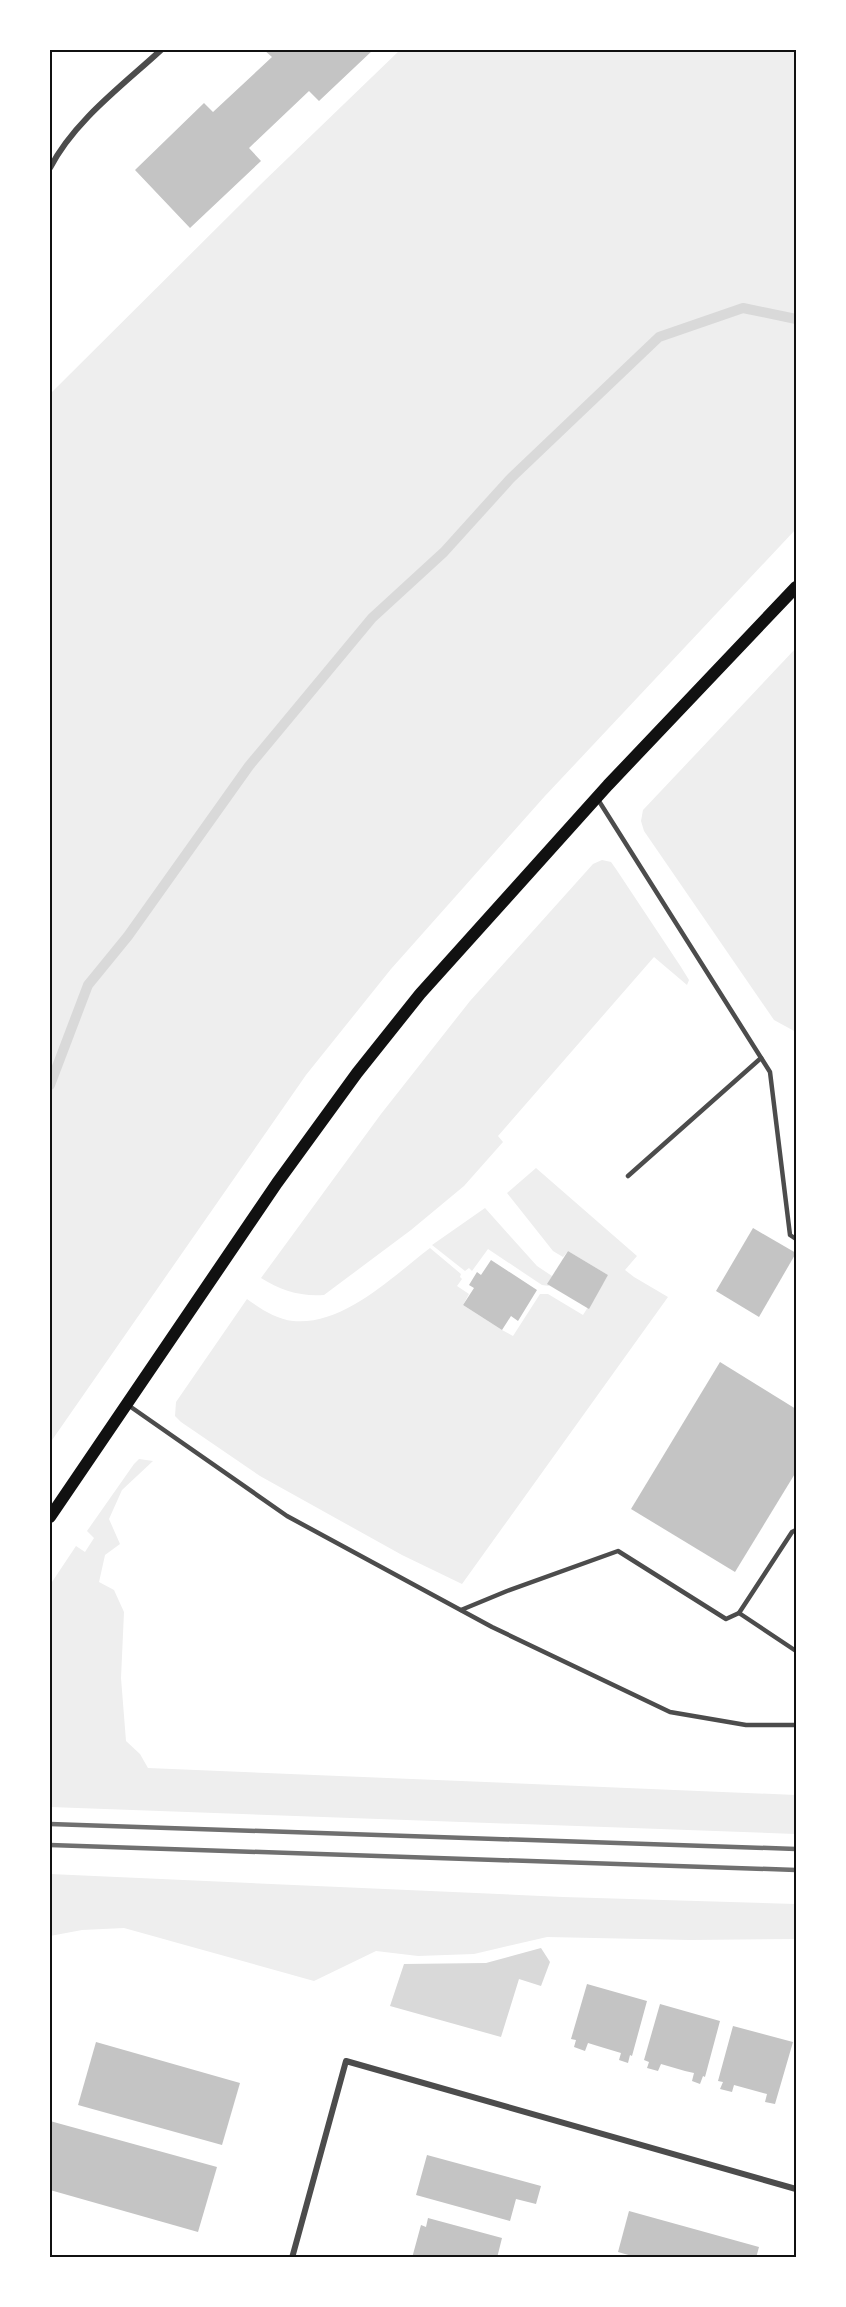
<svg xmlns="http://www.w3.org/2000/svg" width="846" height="2307" viewBox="0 0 846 2307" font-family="'Space Grotesk',sans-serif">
  <rect width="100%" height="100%" fill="#fff"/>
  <g fill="#eee">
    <path d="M400,50H796V529L545,796L391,969L306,1075L50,1443V394L261,184Z"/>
    <path d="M796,648V1032L774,1020L644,831L641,821L643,810Z"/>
    <path d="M602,860L611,862L616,869L681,967L689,980L687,985L654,957L498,1136L503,1142L464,1186L411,1230L324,1295C301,1297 280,1290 261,1278L381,1114L470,1001L593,864Z"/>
    <path d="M536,1168L637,1256L625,1270L634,1277L668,1297L462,1584L402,1555L260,1476L181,1422L175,1416L176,1402L247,1299C261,1309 276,1319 293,1321C343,1326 392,1277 430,1248L461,1274L460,1277L462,1279L457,1286L469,1294L463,1305L502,1330L513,1336L540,1294H548L583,1315L608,1275L568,1251L563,1257L553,1251L507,1193Z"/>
    <path d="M485,1208L537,1266L552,1276L548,1284L549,1286L542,1285L488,1249L472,1271L469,1268L465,1271L432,1245Z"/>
    <path d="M139,1459L153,1461L122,1490L109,1519L120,1544L105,1555L99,1582L114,1590L124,1612L121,1678L126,1741L140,1754L148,1768L796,1795V1834L50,1807V1585L76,1546L85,1552L94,1538L87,1531L134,1464Z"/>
    <path d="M50,1874L563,1897L796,1904V1939L690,1940L547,1937L474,1954L418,1956L376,1951L314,1981L124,1928L82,1930L50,1936Z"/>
  </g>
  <path fill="#d9d9d9" d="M541,1948L550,1962L541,1986L519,1979L501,2037L390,2006L404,1964L486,1963Z"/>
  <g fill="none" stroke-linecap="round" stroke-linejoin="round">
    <path stroke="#d9d9d9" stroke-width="10" d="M50,1085L88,985L128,936L249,766L372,618L444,552L510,479L659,337L743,308L796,319"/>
  </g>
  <g fill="#c4c4c4">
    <path d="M264,50H373L319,101L309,91L249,148L261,161L190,228L135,170L204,103L213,112L272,57Z"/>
    <path d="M753,1228L796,1253L759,1317L716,1291Z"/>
    <path d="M568,1251L608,1275L589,1309L547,1284Z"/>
    <path d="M491,1260L537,1290L518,1321L511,1316L502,1330L463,1305L474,1288L469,1285L477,1272L481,1275Z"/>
    <path d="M720,1362L796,1409V1472L735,1572L631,1509Z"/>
    <path d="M587,1984L647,2001L632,2056L630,2055L628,2063L619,2060L621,2053L601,2047L588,2043L585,2051L574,2047L576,2040L571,2039Z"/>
    <path d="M660,2004L720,2021L705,2077L703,2076L700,2084L692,2081L694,2073L685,2071L661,2064L658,2071L647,2068L649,2062L644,2060Z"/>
    <path d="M733,2026L793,2042L775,2104L765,2102L767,2094L734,2085L732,2092L720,2089L723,2082L718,2081Z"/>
    <path d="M96,2042L240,2083L222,2145L78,2105Z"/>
    <path d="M50,2121L217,2167L198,2232L50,2190Z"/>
    <path d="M427,2155L541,2186L536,2204L516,2199L510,2221L416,2195Z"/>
    <path d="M629,2211L759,2247L756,2258H639L618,2252Z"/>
    <path d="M428,2218L502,2238L497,2258H412L421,2225L426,2227Z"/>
  </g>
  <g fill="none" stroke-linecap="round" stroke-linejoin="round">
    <g stroke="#4c4c4c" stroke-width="4.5">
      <path d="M597,798L770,1072L790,1235L796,1239"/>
      <path d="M628,1176L761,1058"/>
      <path d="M128,1405L287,1516L492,1627L670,1712L746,1725H796"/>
      <path d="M461,1610L507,1591L618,1551L726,1619L739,1613L792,1532L796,1530"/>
      <path d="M739,1613L796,1651"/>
    </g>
    <g stroke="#4c4c4c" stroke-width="6">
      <path d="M50,168C74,121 123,85 161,50"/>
      <path d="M292,2258L346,2061L796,2189"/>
    </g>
    <path stroke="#111" stroke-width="12" d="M50,1517L277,1183L357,1073L420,994L608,785L796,587"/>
    <g stroke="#707070" stroke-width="4.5">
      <path d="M50,1824L796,1849"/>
      <path d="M50,1845L796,1870"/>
    </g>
  </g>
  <rect width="846" height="2307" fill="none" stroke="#ffffff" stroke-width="102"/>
  <rect x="51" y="51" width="744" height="2205" fill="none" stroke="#111" stroke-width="2"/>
</svg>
